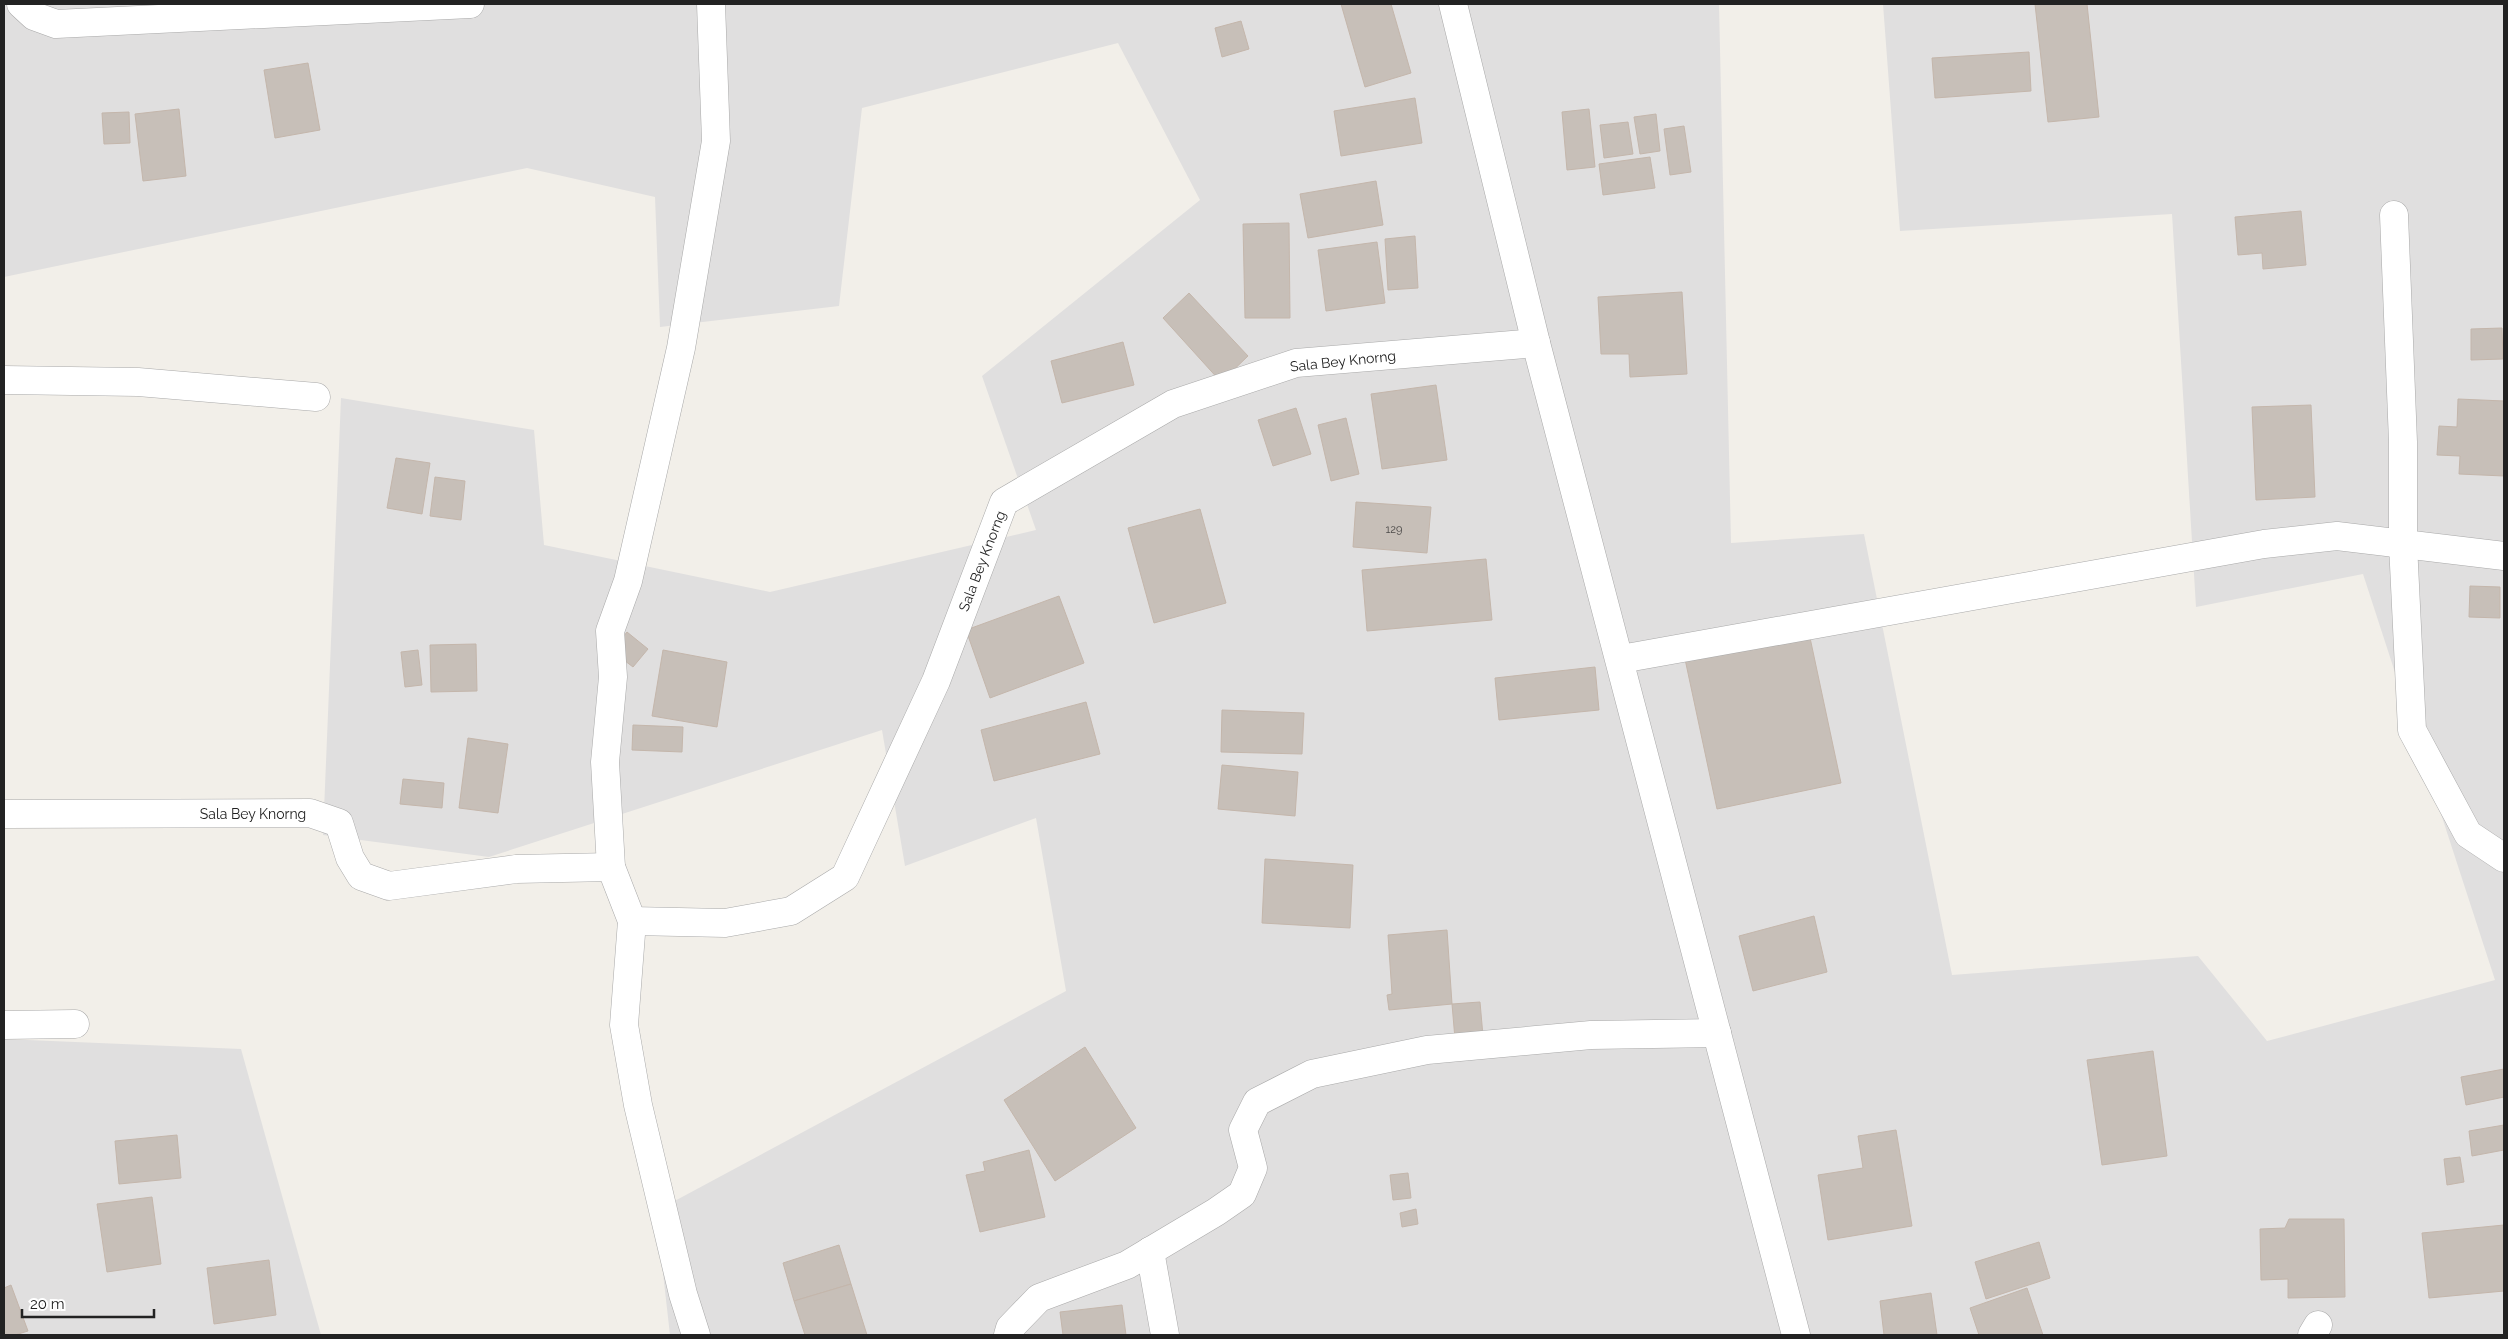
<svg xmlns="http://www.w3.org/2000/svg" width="2508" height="1339" viewBox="0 0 2508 1339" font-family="Raleway,sans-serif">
  <rect width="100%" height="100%" fill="#f2efe9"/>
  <g fill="#e0dfdf">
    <path d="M4,4H1719L1731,543L1864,534L1952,975L2198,956L2267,1041L2495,980L2363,574L2196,607L2172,214L1900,231L1883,4H2504V1335H670L656,1211L1066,991L1036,818L905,866L882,730L489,857L323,835L341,398L534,430L544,545L770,592L1036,530L982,376L1200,200L1118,43L862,108L839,306L660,327L655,197L527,168L4,277Z"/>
    <path d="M4,1039L241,1049L321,1335H4Z"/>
  </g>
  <g fill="#c7bfb8" stroke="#c4b6ab">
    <path d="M1341,4H1391L1411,73L1365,87Z"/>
    <path d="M2035,4H2087L2099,117L2048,122Z"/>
    <path d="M1241,21L1249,49L1222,57L1215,28Z"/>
    <path d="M2029,52L2031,91L1935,98L1932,58Z"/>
    <path d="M308,63L320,130L275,138L264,70Z"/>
    <path d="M1415,98L1422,143L1341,156L1334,111Z"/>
    <path d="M179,109L186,176L143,181L135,114Z"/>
    <path d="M1589,109L1595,167L1567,170L1562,112Z"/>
    <path d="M129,112L130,143L104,144L102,113Z"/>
    <path d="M1656,114L1660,151L1640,154L1634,117Z"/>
    <path d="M1628,122L1633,154L1604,158L1600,125Z"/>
    <path d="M1684,126L1691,172L1670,175L1664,129Z"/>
    <path d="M1650,157L1655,188L1603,195L1599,164Z"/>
    <path d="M1376,181L1383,225L1308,238L1300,194Z"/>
    <path d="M2301,211L2306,265L2263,269L2262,253L2238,255L2235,217Z"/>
    <path d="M1289,223L1290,318H1245L1243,224Z"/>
    <path d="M1415,236L1418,288L1388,290L1385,239Z"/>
    <path d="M1377,242L1385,303L1326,311L1318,250Z"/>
    <path d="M1682,292L1687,374L1630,377L1629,354H1601L1598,297Z"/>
    <path d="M1189,293L1248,356L1221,382L1163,318Z"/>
    <path d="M2502,328L2503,359L2471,360V329Z"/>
    <path d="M1123,342L1134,385L1062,403L1051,361Z"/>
    <path d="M1436,385L1447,460L1382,469L1371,394Z"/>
    <path d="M2458,399L2504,401V476L2459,474L2460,456L2437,455L2439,426L2457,427Z"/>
    <path d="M2311,405L2315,497L2256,500L2252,407Z"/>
    <path d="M1296,408L1311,454L1273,466L1258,420Z"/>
    <path d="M1346,418L1359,474L1331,481L1318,425Z"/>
    <path d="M396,458L430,463L422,514L387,508Z"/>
    <path d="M435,477L465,481L461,520L430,516Z"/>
    <path d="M1356,502L1431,507L1427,553L1353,547Z"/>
    <path d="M1200,509L1226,603L1154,623L1128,528Z"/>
    <path d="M1486,559L1492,620L1367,631L1362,570Z"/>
    <path d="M2470,586L2500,587V618L2469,617Z"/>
    <path d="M1059,596L1084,663L990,698L966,630Z"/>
    <path d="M627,632L648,649L633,667L612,651Z"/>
    <path d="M1809,633L1841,783L1717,809L1685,659Z"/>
    <path d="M476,644L477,691L431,692L430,645Z"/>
    <path d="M418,650L422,685L405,687L401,652Z"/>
    <path d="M663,650L727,662L717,727L652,716Z"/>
    <path d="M1595,667L1599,710L1499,720L1495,678Z"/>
    <path d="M1086,702L1100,754L994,781L981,730Z"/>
    <path d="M1222,710L1304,713L1302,754L1221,752Z"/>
    <path d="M633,725L683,727L682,752L632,750Z"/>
    <path d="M468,738L508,744L498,813L459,808Z"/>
    <path d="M1222,765L1298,772L1295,816L1218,809Z"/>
    <path d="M403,779L444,783L442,808L400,804Z"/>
    <path d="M1265,859L1353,865L1350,928L1262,923Z"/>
    <path d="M1814,916L1827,972L1753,991L1739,936Z"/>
    <path d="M1447,930L1452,1004L1389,1010L1387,995L1392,994L1388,935Z"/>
    <path d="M1480,1002L1483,1036L1455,1039L1452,1004Z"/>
    <path d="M1085,1047L1136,1128L1055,1181L1004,1100Z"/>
    <path d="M2153,1051L2167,1156L2102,1165L2087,1060Z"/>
    <path d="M2504,1069V1097L2466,1105L2461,1077Z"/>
    <path d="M2504,1125V1150L2472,1156L2469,1131Z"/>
    <path d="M1896,1130L1912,1226L1828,1240L1818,1175L1863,1168L1858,1136Z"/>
    <path d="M177,1135L181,1178L119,1184L115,1141Z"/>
    <path d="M1029,1150L1045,1217L980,1232L966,1175L985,1171L983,1162Z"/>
    <path d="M2460,1157L2464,1182L2447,1185L2444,1159Z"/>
    <path d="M1408,1173L1411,1198L1393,1200L1390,1175Z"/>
    <path d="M152,1197L161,1264L107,1272L97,1204Z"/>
    <path d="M1416,1209L1418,1224L1402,1227L1400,1213Z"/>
    <path d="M2289,1219H2344L2345,1297L2288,1298V1279L2261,1280L2260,1229L2285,1228Z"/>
    <path d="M2504,1225V1291L2429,1298L2422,1233Z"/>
    <path d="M2039,1242L2050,1278L1986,1299L1975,1262Z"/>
    <path d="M839,1245L851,1284L794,1301L783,1263Z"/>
    <path d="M269,1260L276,1315L214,1324L207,1268Z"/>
    <path d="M851,1284L867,1335H805L794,1301Z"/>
    <path d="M11,1285L28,1331L15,1335H4V1288Z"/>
    <path d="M2027,1288L2043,1335H1979L1970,1308Z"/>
    <path d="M1931,1293L1937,1335H1884L1880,1301Z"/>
    <path d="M1122,1305L1126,1335H1063L1060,1312Z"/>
  </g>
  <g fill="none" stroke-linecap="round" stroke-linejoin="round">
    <g stroke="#a9a9a9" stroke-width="29">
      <g id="minor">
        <path d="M21,4L34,16L56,24L470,4"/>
        <path d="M1453,4L1536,343L1796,1335"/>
        <path d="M2394,215L2403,442V544L2412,730L2468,834L2504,858"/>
        <path d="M4,380L138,382L316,397"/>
        <path d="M1621,659L2264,544L2337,536L2504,556"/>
        <path d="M4,814L310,813L339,823L350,858L361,876L389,886L516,869L611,867"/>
        <path d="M632,921L725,923L791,911L845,877L936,681L1004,502L1173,404L1296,363L1536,343"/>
        <path d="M4,1025L75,1024"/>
        <path d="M1150,1251L1165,1335"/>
        <path d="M696,1335L683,1294L638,1105L624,1025L632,921L611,867L605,762L613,677L610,631L628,581L681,348L716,141L711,4"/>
        <path d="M1008,1335L1010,1328L1039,1298L1127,1265L1216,1212L1242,1194L1253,1168L1243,1130L1257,1102L1312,1074L1427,1050L1591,1035L1717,1033"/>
        <path d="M2312,1335L2318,1325"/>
      </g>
    </g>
    <use href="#minor" stroke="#fff" stroke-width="28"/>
  </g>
  <g text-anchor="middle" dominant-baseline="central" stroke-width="4" stroke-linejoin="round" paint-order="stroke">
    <g font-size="11" fill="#4b4948">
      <text x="1394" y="529">129</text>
    </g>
    <g font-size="14" fill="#222" stroke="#fff">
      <text transform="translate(1343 361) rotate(-6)">Sala Bey Knorng</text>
      <text transform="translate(982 561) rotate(-69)">Sala Bey Knorng</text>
      <text x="253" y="814">Sala Bey Knorng</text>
    </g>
  </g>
  <rect width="2508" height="1339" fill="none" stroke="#222222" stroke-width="10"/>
  <path d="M22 1309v8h132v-8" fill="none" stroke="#222222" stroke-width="2.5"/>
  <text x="30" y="1309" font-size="15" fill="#222222" stroke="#ffffff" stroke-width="4" paint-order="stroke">20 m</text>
</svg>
